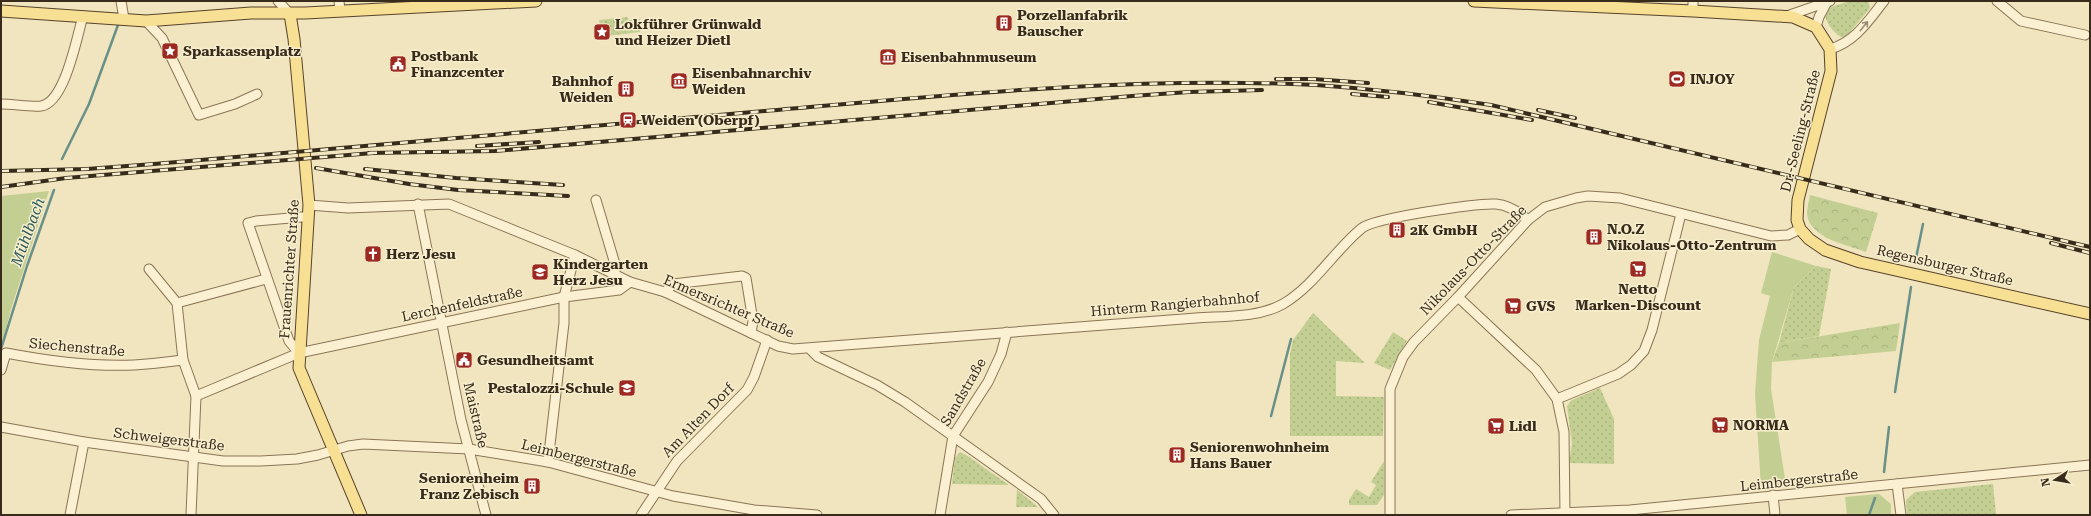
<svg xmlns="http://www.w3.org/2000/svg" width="2091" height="516" viewBox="0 0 2091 516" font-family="'Roboto Serif',serif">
  <defs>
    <pattern id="grass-dots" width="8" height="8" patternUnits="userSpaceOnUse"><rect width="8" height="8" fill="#c3cf92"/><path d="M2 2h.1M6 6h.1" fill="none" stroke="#a8b27d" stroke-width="1.8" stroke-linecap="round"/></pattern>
    <pattern id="forest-crowns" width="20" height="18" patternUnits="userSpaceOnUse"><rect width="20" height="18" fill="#c3cf92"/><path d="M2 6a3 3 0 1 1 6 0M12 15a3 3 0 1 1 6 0" fill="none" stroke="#a8b27d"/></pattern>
  </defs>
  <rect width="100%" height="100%" fill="#f0e5be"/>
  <g fill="url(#grass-dots)">
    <path d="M1850,1H1868L1870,8L1849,33L1843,38C1833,33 1826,23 1824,12L1828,8Z"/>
    <path d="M628,17V20L640,19V32L606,36L601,33L599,20Z"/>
    <path d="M1816,266L1831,269L1819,336L1779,343L1794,287Z"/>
    <path d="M1313,313L1365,363L1336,361V396L1384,397L1383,436H1290V354L1293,340Z"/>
    <path d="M1393,332L1407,341L1390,370L1374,363Z"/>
    <path d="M1600,388L1614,419V464L1569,463L1572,444L1567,406L1572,400Z"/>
    <path d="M960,452L966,455L1009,485L952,484L955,458Z"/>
    <path d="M1384,461V495L1377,505H1349V500L1356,489L1369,497L1376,485L1371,482Z"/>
    <path d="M1993,484L1996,515H1907L1906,500L1915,492Z"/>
    <path d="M1017,490L1037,506V507H1016Z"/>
  </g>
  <g fill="url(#forest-crowns)">
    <path d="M1810,195L1878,213L1866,252C1848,245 1809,238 1807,214C1807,208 1809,201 1810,195Z"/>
    <path d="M1900,323L1896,351L1772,362L1779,343Z"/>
  </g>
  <g fill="#c3cf92">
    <path d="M49,191L11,309L1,350V196Z"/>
    <path d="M1772,252L1816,266L1794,287L1772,362L1771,389L1786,485L1761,487L1755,394L1759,340L1770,296L1761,293Z"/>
    <path d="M1879,494L1891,504V515H1847L1845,497Z"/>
  </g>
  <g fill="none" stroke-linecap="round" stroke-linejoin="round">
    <g stroke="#699089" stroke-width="2.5">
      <path d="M62,159L89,104L118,25"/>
      <path d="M1915,263L1923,224"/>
      <path d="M1,349L27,266L54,190"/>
      <path d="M1895,392L1911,287"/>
      <path d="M1271,416L1291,339"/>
      <path d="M1884,472L1889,427"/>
      <path d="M1869,515L1875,498"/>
    </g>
    <g stroke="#8a7556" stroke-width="11">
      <g id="minor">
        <path d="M121,1L124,19"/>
        <path d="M278,1L290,14"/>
        <path d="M339,1L340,11"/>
        <path d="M1693,1V11"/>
        <path d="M1997,1L2021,21L2085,35"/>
        <path d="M1784,17L1830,1"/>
        <path d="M146,21L162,38L199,115L235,104L257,94"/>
        <path d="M1816,27L1819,17L1827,2"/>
        <path d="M1830,49C1855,42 1868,21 1884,1"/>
        <path d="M1,104C14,104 29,107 41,106C65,103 77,36 83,16"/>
        <path d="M596,200L615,264V274"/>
        <path d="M418,204L461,420L486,515"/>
        <path d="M309,205L348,208L449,204L575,255L630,282L665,292L751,333L778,346L793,349L1196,318C1223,316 1258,318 1283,304C1314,286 1334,251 1362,228C1375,218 1476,203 1496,204C1508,205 1519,212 1528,220"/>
        <path d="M149,269L177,303L183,360"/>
        <path d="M665,292L673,284L742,276L746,278L753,321L751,333"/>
        <path d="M1458,297L1536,370L1557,399L1564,432L1565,515"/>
        <path d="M177,303L266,279"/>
        <path d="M810,349L818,357L877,385L905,402L1041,499L1054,515"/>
        <path d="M299,353L289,341L248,223L256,221L302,217"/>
        <path d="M1,370L6,353C48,361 91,367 134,365C150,364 167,362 183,360L196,396L299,353L564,297L619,290L630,282"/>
        <path d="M1557,399L1618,374L1631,365L1644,351L1652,330L1681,214"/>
        <path d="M1,427L84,442L223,461H261L297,459L318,455L348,446L363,444L469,449L548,462L673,496L754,510L817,515"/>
        <path d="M548,462L564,323V297L575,255"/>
        <path d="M1897,484L1901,515"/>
        <path d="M1773,495L1775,515"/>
        <path d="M70,515L84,442"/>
        <path d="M191,515L196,396"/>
        <path d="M641,515L677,461L747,390L754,377L767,340"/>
        <path d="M940,515L953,436L988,382L1001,354L1007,332"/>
        <path d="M1390,515V389L1403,357L1414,342L1458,297L1528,220L1545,207L1576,198L1588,196L1620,198L1771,236L1788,235L1800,229"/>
        <path d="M1511,515L1630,510L2090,465"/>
      </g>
    </g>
    <g stroke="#57422b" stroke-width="13">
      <g id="major">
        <path d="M1474,1L1693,11L1793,17L1816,27L1830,49L1831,71L1798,200L1797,220L1800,229L1809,239L1825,250L1860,262L2090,314"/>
        <path d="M1,11L146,21L251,13H305L536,1"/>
        <path d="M290,14L294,39L309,205L299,368L361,515"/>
      </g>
    </g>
    <use href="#minor" stroke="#fbf1d2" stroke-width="9"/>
    <use href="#major" stroke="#f7df93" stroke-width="11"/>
    <g stroke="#382b1b" stroke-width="4">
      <g id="rail">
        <path d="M1276,79H1313L1368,83"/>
        <path d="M1352,94L1388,97"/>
        <path d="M1429,102L1532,120"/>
        <path d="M1538,110L1575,118"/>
        <path d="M477,146L539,142"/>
        <path d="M369,153L495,151L1132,96L1189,92L1262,90"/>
        <path d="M316,168L409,184L458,190L568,196"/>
        <path d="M365,169L456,178L563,185"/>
        <path d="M1,171L87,169L154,164C358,147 561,129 765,111C948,95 1133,76 1316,85C1375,89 1433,96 1491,105L2090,247"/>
        <path d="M1,187L66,178L373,153"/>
        <path d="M2051,243L2090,253"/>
      </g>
    </g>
    <use href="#rail" stroke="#f7eece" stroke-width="2.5" stroke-dasharray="8" stroke-linecap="butt"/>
  </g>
  <defs><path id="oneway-shaft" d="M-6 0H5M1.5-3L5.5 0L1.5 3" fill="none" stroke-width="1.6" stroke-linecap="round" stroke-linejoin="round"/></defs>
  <use stroke="#9a8e76" href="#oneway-shaft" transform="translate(1864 26) rotate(-51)"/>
  <defs>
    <g id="building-square" transform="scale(0.9)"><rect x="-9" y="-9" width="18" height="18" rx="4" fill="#9c2a22" stroke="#f7eece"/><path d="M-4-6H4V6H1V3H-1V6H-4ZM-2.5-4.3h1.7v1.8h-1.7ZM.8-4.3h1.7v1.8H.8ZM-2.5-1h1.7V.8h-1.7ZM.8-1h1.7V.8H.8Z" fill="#fff"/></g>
    <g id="sight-square" transform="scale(0.9)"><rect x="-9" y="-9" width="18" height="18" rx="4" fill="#9c2a22" stroke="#f7eece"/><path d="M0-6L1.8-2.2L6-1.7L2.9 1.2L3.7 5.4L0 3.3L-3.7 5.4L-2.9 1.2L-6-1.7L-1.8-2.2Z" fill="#fff"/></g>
    <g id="museum-square" transform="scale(0.9)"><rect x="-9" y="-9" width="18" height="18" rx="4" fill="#9c2a22" stroke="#f7eece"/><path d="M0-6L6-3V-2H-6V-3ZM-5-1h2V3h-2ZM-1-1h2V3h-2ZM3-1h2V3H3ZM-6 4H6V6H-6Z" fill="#fff"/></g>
    <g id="civic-square" transform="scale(0.9)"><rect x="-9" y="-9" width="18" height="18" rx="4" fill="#9c2a22" stroke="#f7eece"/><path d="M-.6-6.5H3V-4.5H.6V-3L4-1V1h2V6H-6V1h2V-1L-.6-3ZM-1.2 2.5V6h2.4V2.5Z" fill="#fff"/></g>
    <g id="stadium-square" transform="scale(0.9)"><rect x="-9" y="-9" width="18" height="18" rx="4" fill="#9c2a22" stroke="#f7eece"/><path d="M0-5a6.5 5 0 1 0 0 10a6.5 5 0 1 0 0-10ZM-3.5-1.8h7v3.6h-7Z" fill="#fff"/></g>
    <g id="station-square" transform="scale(0.9)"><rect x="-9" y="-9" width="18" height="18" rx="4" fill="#9c2a22" stroke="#f7eece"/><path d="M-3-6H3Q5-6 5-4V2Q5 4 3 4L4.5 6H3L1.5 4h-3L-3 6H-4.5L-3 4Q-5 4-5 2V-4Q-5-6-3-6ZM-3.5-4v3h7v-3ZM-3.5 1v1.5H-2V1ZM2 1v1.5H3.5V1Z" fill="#fff"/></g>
    <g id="church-square" transform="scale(0.9)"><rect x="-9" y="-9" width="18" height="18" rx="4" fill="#9c2a22" stroke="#f7eece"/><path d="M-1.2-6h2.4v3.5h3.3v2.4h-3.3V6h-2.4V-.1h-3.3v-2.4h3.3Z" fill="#fff"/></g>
    <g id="supermarket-square" transform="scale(0.9)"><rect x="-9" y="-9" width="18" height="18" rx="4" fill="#9c2a22" stroke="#f7eece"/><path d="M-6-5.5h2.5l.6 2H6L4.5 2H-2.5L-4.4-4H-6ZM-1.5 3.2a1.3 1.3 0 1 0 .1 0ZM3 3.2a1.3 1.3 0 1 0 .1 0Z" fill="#fff"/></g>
    <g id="school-square" transform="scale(0.9)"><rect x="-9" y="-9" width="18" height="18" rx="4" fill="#9c2a22" stroke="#f7eece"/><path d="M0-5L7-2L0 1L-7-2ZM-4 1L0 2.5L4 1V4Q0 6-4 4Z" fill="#fff"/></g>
  </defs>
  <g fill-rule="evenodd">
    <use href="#building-square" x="1004" y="23"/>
    <use href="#sight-square" x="602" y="32"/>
    <use href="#sight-square" x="170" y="51"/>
    <use href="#museum-square" x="888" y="57"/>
    <use href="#civic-square" x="398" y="64"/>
    <use href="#stadium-square" x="1677" y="79"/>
    <use href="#museum-square" x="679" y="81"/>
    <use href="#building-square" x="626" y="89"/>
    <use href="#station-square" x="628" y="120"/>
    <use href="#building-square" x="1397" y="230"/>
    <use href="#building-square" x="1594" y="237"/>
    <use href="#church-square" x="373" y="254"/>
    <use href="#supermarket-square" x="1638" y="269"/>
    <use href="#school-square" x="540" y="272"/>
    <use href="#supermarket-square" x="1513" y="306"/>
    <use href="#civic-square" x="464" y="360"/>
    <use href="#school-square" x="627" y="388"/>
    <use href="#supermarket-square" x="1720" y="425"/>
    <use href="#supermarket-square" x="1496" y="426"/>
    <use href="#building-square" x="1177" y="455"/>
    <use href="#building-square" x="532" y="486"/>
  </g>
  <g text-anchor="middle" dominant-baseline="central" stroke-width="3" stroke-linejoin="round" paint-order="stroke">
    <g font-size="14" font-weight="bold" fill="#382b1b" stroke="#f7eece" text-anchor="start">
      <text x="1017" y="15">Porzellanfabrik<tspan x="1017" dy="16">Bauscher</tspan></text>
      <text x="615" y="24">Lokführer Grünwald<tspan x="615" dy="16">und Heizer Dietl</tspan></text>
      <text x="183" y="51">Sparkassenplatz</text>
      <text x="411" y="56">Postbank<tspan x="411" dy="16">Finanzcenter</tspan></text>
      <text x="901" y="57">Eisenbahnmuseum</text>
      <text x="692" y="73">Eisenbahnarchiv<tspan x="692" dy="16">Weiden</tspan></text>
      <text x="1690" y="79">INJOY</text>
      <text x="613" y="81" text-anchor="end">Bahnhof<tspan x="613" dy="16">Weiden</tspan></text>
      <text x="641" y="120">Weiden (Oberpf)</text>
      <text x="1607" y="229">N.O.Z<tspan x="1607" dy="16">Nikolaus-Otto-Zentrum</tspan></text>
      <text x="1410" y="230">2K GmbH</text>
      <text x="386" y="254">Herz Jesu</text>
      <text x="553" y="264">Kindergarten<tspan x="553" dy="16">Herz Jesu</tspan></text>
      <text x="1638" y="289" text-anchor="middle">Netto<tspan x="1638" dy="16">Marken-Discount</tspan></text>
      <text x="1526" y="306">GVS</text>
      <text x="477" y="360">Gesundheitsamt</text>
      <text x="614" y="388" text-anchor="end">Pestalozzi-Schule</text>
      <text x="1733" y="425">NORMA</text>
      <text x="1509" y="426">Lidl</text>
      <text x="1190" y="447">Seniorenwohnheim<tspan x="1190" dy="16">Hans Bauer</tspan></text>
      <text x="519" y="478" text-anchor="end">Seniorenheim<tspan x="519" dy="16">Franz Zebisch</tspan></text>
    </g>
    <g font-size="14" fill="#382b1b" stroke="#f7eece">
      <text transform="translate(1800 131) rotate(-76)">Dr.-Seeling-Straße</text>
      <text transform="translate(1473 260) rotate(-46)">Nikolaus-Otto-Straße</text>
      <text transform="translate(1945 265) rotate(13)">Regensburger Straße</text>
      <text transform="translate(289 269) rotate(-86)">Frauenrichter Straße</text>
      <text transform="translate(462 304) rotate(-12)">Lerchenfeldstraße</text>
      <text transform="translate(1175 304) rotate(-5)">Hinterm Rangierbahnhof</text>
      <text transform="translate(729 306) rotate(23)">Ermersrichter Straße</text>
      <text transform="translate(77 347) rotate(5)">Siechenstraße</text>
      <text transform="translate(963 392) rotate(-60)">Sandstraße</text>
      <text transform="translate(476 415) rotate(77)">Maistraße</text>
      <text transform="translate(698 420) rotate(-46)">Am Alten Dorf</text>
      <text transform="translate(169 439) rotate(7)">Schweigerstraße</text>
      <text transform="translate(579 458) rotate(14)">Leimbergerstraße</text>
      <text transform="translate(1799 480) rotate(-6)">Leimbergerstraße</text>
    </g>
    <g font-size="15" font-style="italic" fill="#2a5959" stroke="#f7eece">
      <text transform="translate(28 232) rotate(-70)">Mühlbach</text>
    </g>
  </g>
  <rect width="2091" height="516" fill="none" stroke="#382b1b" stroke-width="4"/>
  <g transform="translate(2055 480) rotate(258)" stroke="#f7eece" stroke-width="3" paint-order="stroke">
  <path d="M0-3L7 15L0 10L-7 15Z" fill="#382b1b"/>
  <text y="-6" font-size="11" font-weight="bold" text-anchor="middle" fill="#382b1b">N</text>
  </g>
</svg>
